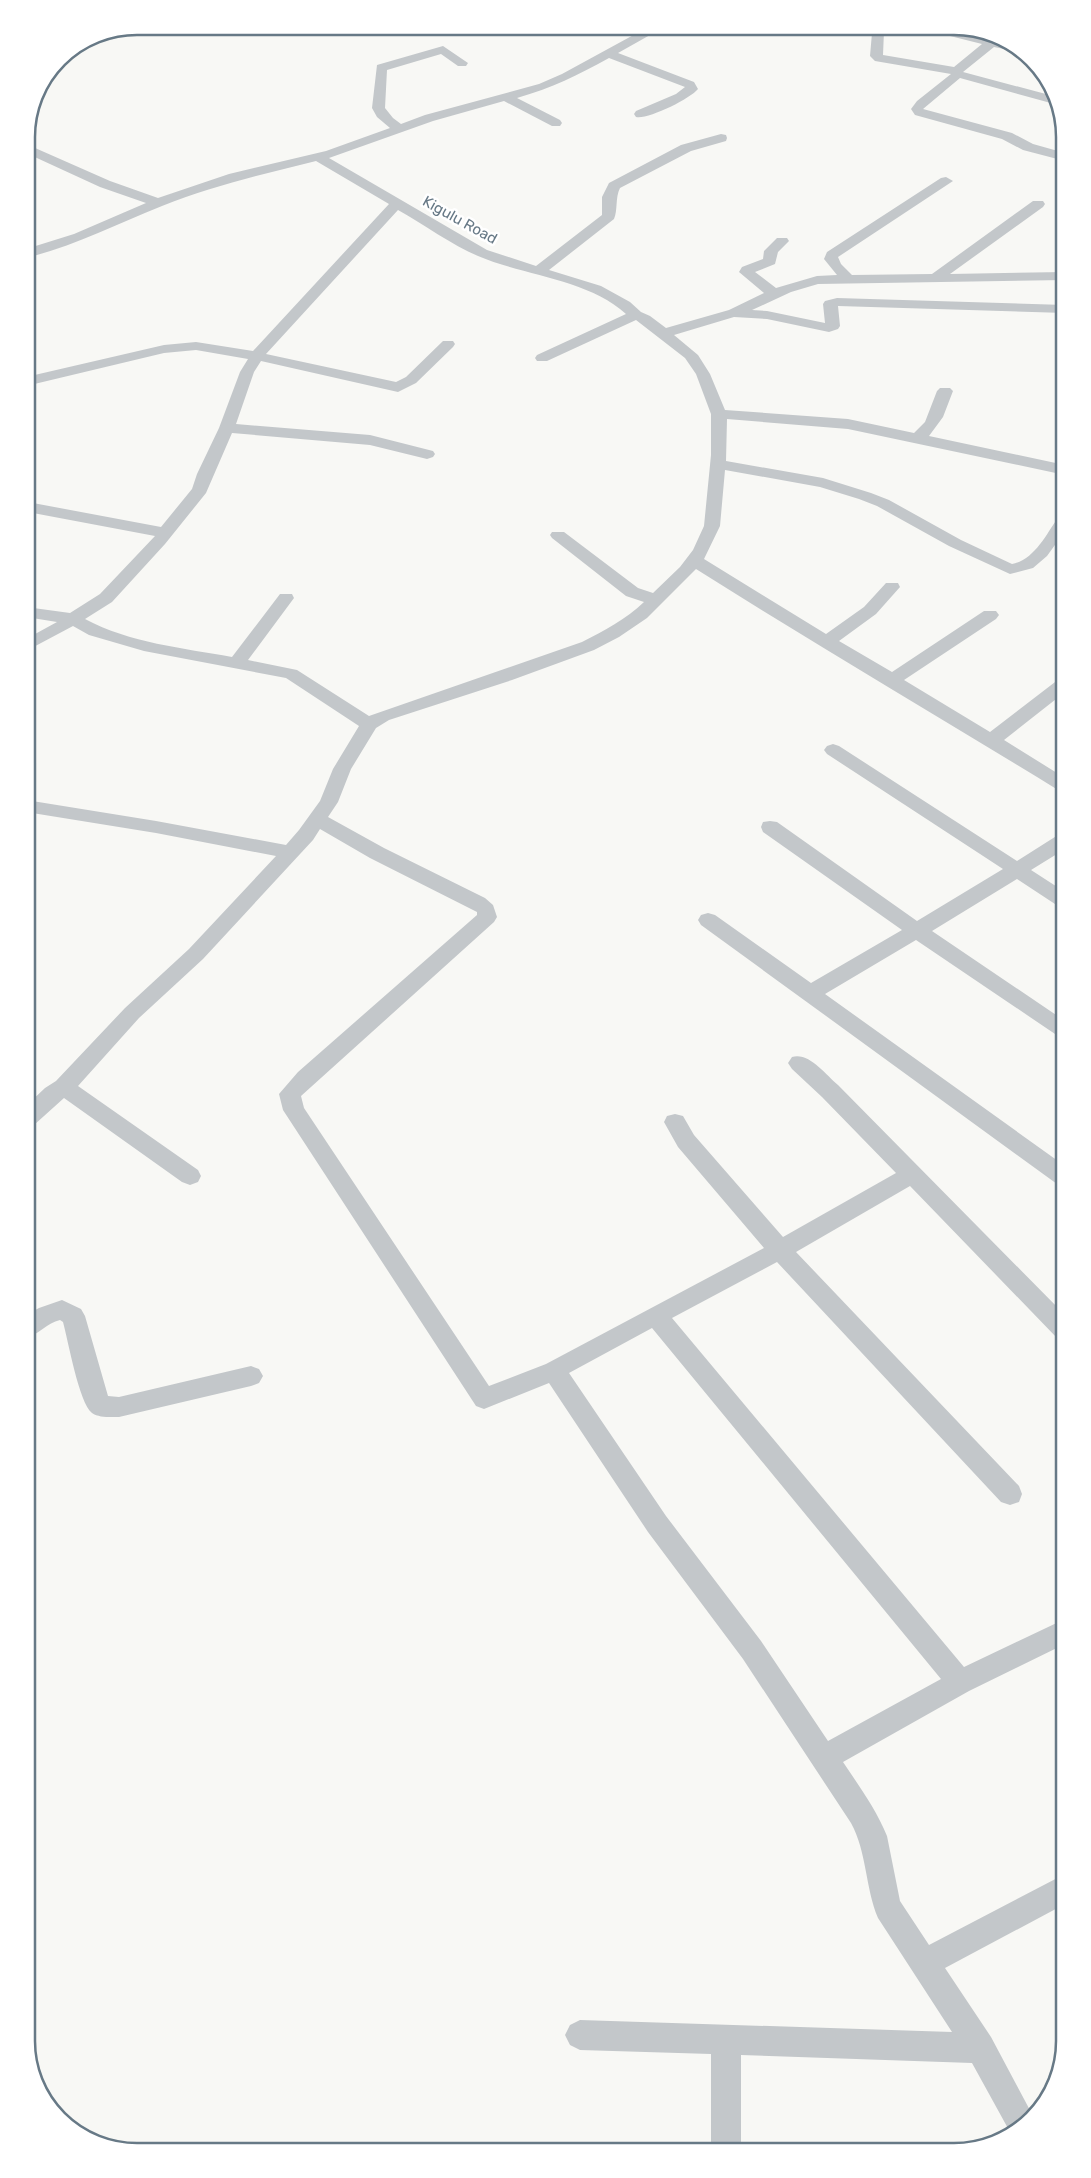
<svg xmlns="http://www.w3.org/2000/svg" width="1091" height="2178" viewBox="0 0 1091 2178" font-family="Rubik,sans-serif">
  <rect width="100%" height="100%" fill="#f8f8f5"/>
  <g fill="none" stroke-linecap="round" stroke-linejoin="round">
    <g fill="#c3c7ca" fill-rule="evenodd">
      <path d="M650,26H666L618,53L694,82L698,89C690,99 647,120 636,117L634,114L636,111L676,94L685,87L609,58C578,75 552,88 517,98L560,120L562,123L560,126H552L504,101L433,121L329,158L487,250L536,266L602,215V197L609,183L681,145L721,134L726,135L727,138L726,141L691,151L620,188C615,198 618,210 614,219L549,270L601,286L630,302L641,312L650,316L666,328L729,310L764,293L739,272L742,267L763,259L764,251L777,238H787L789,241L778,252L775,264L755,272L776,288L817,276L837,275L824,259L827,252L941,178L946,177L953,181L838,257L841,264L852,275L932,274L1033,201H1043L1045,204L1043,207L950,274L1065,272V280L818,284L791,292L752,310L767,311L825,323L823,304L825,301L837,298L1065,305V313L838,306L840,326L838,329L829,332L767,319L734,317L674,335L698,355L710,374L725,410L848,419L914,433L925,422L937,391L940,388H950L953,391L943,417L929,436L1065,465V475L848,429L727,419L726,461L823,478L871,493L889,500L961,540L1012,564C1034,560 1046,535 1057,519L1065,518V531L1047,556L1033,568L1010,574L949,546L877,506L859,499L820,487L725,470L720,526L704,559L826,634L864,607L886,583H898L900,587L876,614L839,641L892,672L984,611H996L999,615L996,619L904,680L990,732L1059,679L1065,678V692L1004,740L1065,778V792L1058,790C938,716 816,645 696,569L647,618L619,637L594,650L512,680L389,720L376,728L351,769L338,802L328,817L384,848L485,898L493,905L497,917L494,922L301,1096L304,1108L489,1386L546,1364L764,1248L678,1147L664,1122L667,1116L675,1114L683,1116L694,1135L783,1237L896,1173L822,1097L792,1069L788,1063L792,1057C809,1052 825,1074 838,1085L1065,1315V1341L1057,1338L910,1186L796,1252L1019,1486L1022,1494L1019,1502L1010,1505L1001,1502L777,1262L672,1318L964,1667L1065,1619V1644L969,1691L843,1762C859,1786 876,1809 887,1836L900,1901L929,1945L1065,1874V1904L945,1968L991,2037L1032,2114L1010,2132L972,2063L741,2055V2152H711V2054L580,2050L570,2045L565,2035L570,2025L580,2020L952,2032L878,1918C865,1887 867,1852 851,1823L743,1659L648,1532L549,1383L484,1409L476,1406L283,1110L279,1094L298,1072L477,915V912L370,858L320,829L313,840L203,959L139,1018L78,1086L198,1170L201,1176L198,1182L190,1185L182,1182L64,1098L34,1125L26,1127V1106L45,1088L56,1081L125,1008L189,949L276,856L156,833L26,812V800L156,821L286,845L299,830L320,801L333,769L359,726L286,678L144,651L89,635L73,626L26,651V639L57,622L26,617V607L70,613L100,594L155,536L33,513L27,511V505L33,503L161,527L192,489L197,474L219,428L240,372L248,359L196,350L164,353L26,386V377L164,345L196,342L253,351L389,204L316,161C264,174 212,186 162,206C117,224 74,246 26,258V249L74,234L146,203L100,187L26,153V144L110,181L158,198L229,174L326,151L390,128L377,117L372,108L377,65L443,46L468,63L466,66H458L441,54L387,70L385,108L393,118L401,124L425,115L539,84L562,74ZM398,210C423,224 452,245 478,256C524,276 588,279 626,314L537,355L535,358L537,361H547L636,320L685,358L696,374L711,414V455L704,526L693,550L680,567L653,593L638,588L564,532H552L550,535L552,538L626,596L644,602C626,619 604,631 582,642L369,716L297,670L248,660L294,598L292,594H280L232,657C183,648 130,643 85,619L112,602L165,544L206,493L232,433L370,445L427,459L433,457L435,454L433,451L370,435L236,424L254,372L261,361L398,392L416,383L453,347L455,344L453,341H443L406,377L396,382L266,354ZM652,1328L941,1679L828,1741L761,1641L666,1516L569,1373Z"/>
      <path d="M857,26L882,28L884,31L883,55L954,67L982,44L922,29L920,26C928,27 936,26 944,27C960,30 1016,42 1024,53L994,47L963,72L1057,97L1058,105L960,78L923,109L1012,133L1033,144L1065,153V161L1023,150L1002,139L915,115L911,109L917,101L951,74L875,61L870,56L872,33Z"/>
      <path d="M833,744L839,746L1017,861L1058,835L1065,834V849L1031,870L1065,892V908L1058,906L1017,879L932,931L1065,1021V1039L1058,1036L916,940L825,994L1065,1166V1187L1057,1184L701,925L698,920L701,915L708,913L715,915L811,983L902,930L763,832L761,827L763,822L770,821L777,822L917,921L1003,869L827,754L824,750L827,746Z"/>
      <path d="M62,1300L81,1309L85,1316L108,1396L119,1397L251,1366L259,1369L263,1376L259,1383L251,1386L119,1417C111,1417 99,1418 92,1413C79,1403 68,1340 63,1322L60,1320C47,1323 39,1334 26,1339V1315L39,1308Z"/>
    </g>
  </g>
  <g text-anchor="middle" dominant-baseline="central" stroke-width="5" stroke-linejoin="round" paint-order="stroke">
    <g font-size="15" fill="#677986" stroke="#fff">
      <text transform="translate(460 220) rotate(29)">Kigulu Road</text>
    </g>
  </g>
  <path d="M0 0H1091V2178H0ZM137 35H954A102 102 0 0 1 1056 137V2041A102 102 0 0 1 954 2143H137A102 102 0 0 1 35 2041V137A102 102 0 0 1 137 35Z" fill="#fff" fill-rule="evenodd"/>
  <path fill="none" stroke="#677986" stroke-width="2.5" d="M137 35H954A102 102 0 0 1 1056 137V2041A102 102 0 0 1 954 2143H137A102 102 0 0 1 35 2041V137A102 102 0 0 1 137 35Z"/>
</svg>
